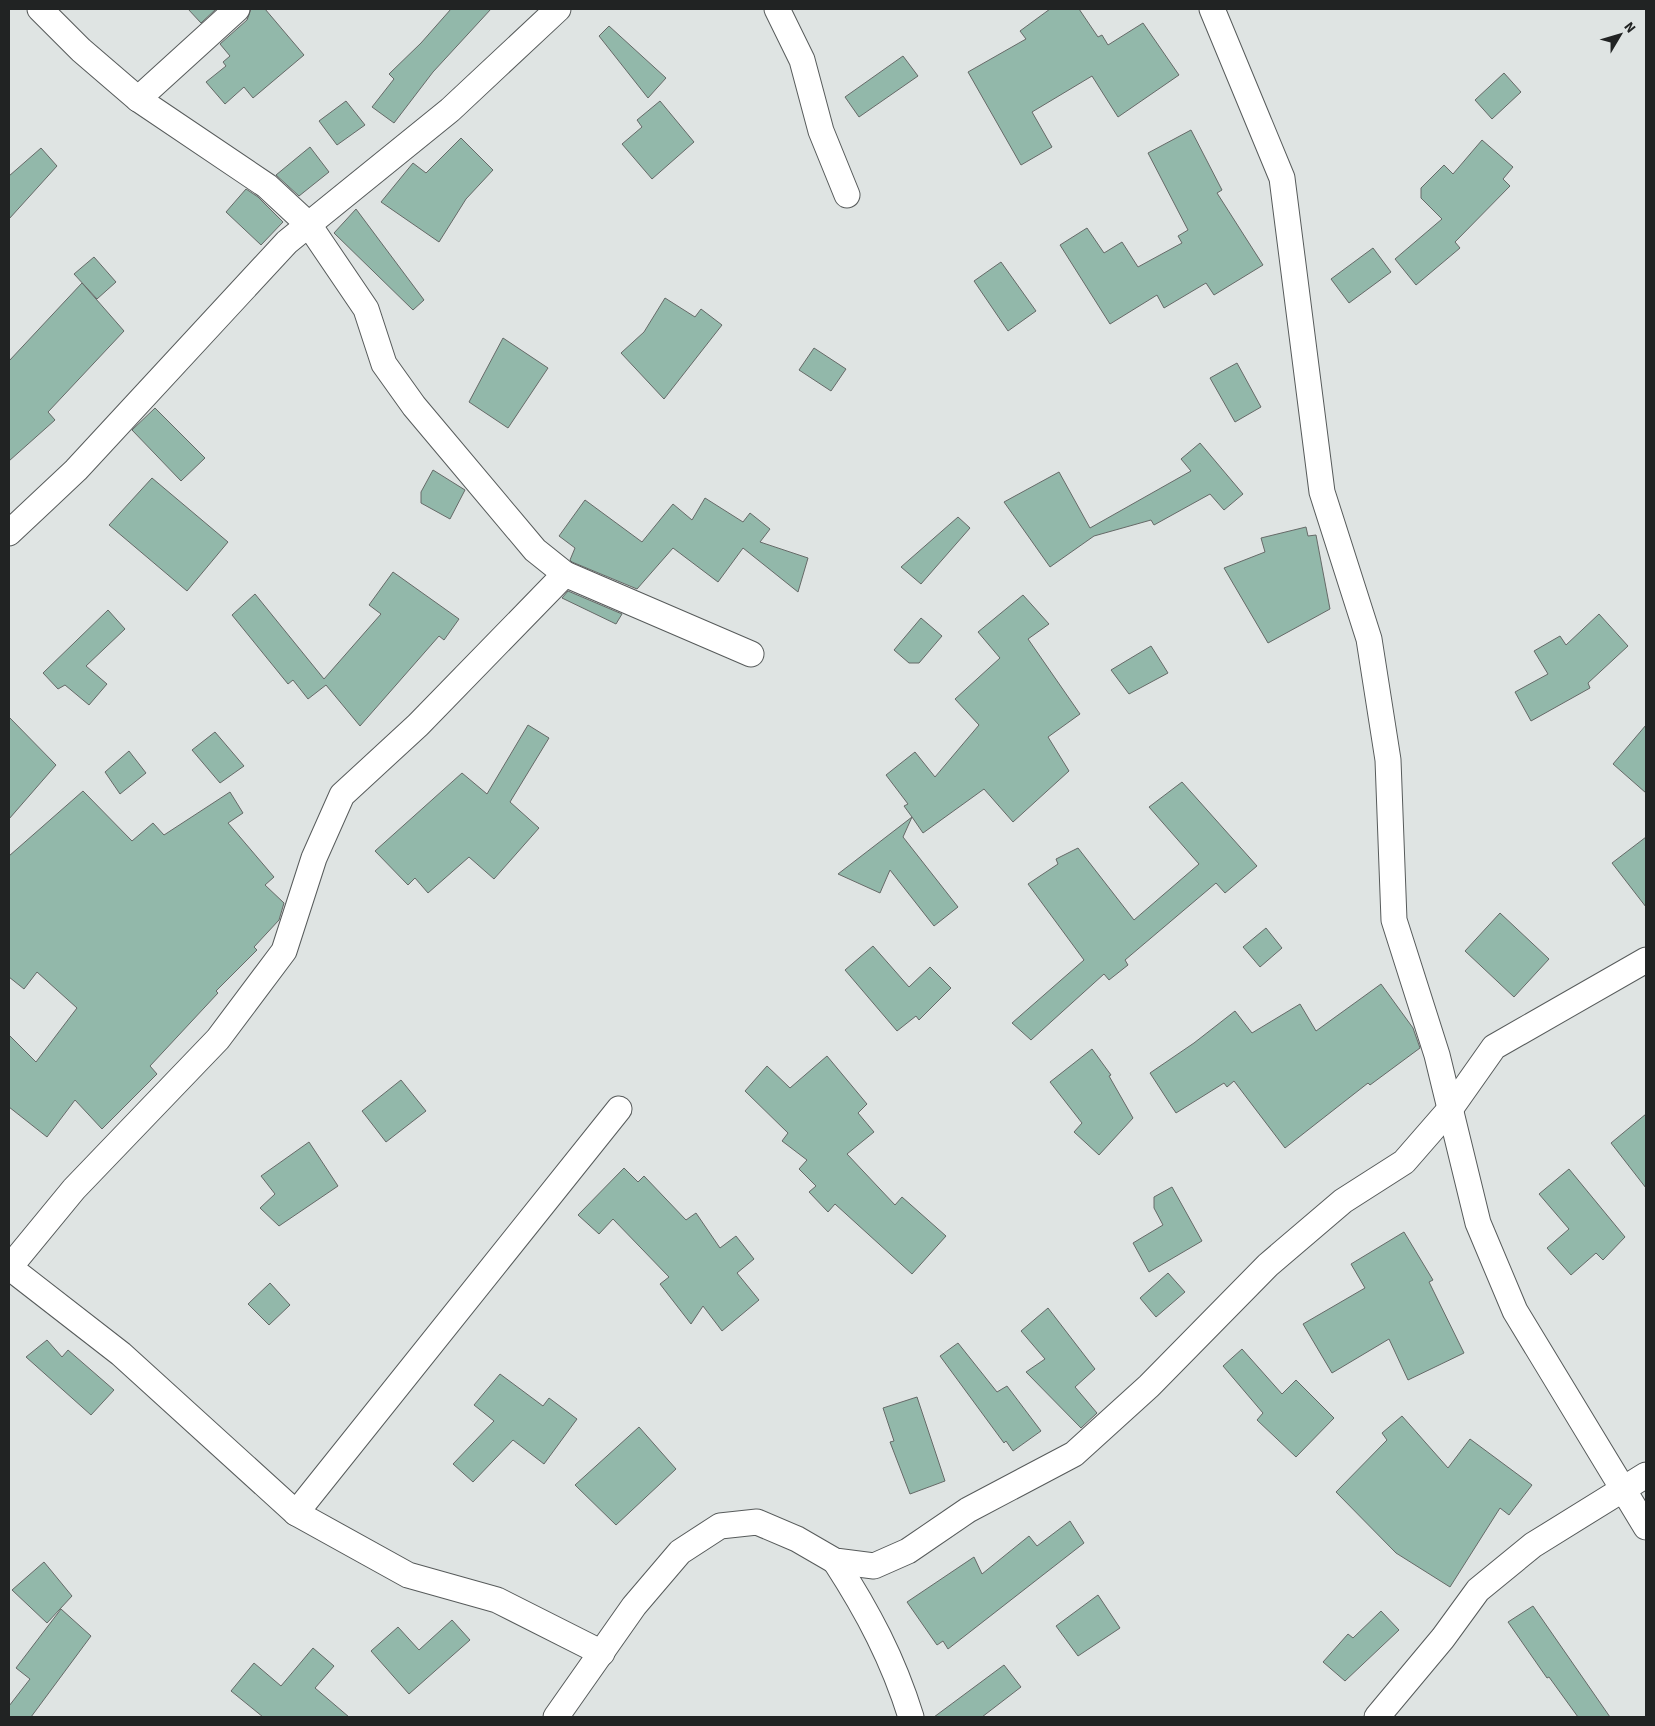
<svg xmlns="http://www.w3.org/2000/svg" width="1655" height="1726" viewBox="0 0 1655 1726" font-family="'Source Sans 3',sans-serif">
  <rect width="100%" height="100%" fill="#dfe4e3"/>
  <g fill="#92b8aa" stroke="#666a68">
    <path d="M188,9H216L201,23Z"/>
    <path d="M251,9H265L304,55L253,98L244,87L225,104L206,82L226,66L223,62L230,56L220,44L247,20Z"/>
    <path d="M451,9H491L433,72L394,123L372,107L394,79L389,74L421,43Z"/>
    <path d="M1050,9H1079L1098,37L1102,35L1108,45L1143,23L1179,75L1118,117L1092,76L1032,112L1052,147L1021,165L968,72L1026,39L1020,31Z"/>
    <path d="M609,26L666,78L648,98L599,36Z"/>
    <path d="M903,56L918,76L859,117L845,97Z"/>
    <path d="M1504,73L1521,92L1492,119L1475,100Z"/>
    <path d="M346,101L365,125L337,145L319,121Z"/>
    <path d="M660,101L694,142L652,179L622,144L642,127L637,120Z"/>
    <path d="M1191,130L1222,190L1217,193L1263,265L1214,295L1206,283L1164,308L1157,295L1110,324L1060,245L1087,228L1104,253L1122,242L1138,267L1182,243L1178,236L1188,230L1148,153Z"/>
    <path d="M461,138L493,170L466,199L439,242L381,202L413,163L426,173Z"/>
    <path d="M1482,140L1513,167L1503,179L1510,186L1455,242L1460,248L1416,285L1395,259L1442,219L1421,198V188L1444,165L1453,174Z"/>
    <path d="M310,147L329,172L299,196L276,175Z"/>
    <path d="M41,148L57,166L9,219V176Z"/>
    <path d="M246,189L258,197L283,222L261,245L226,212Z"/>
    <path d="M356,209L424,300L413,310L334,233Z"/>
    <path d="M1373,248L1391,272L1349,303L1331,279Z"/>
    <path d="M94,257L116,282L97,299L74,274Z"/>
    <path d="M1001,262L1036,311L1008,331L974,281Z"/>
    <path d="M82,283L124,331L48,412L55,420L9,461V361Z"/>
    <path d="M665,298L695,317L701,309L722,325L664,399L621,353L644,332Z"/>
    <path d="M503,338L548,368L508,428L469,402Z"/>
    <path d="M814,348L846,369L831,391L799,370Z"/>
    <path d="M1237,363L1261,407L1235,422L1210,378Z"/>
    <path d="M155,408L205,458L181,481L132,430Z"/>
    <path d="M1200,443L1243,494L1224,510L1210,494L1154,525L1151,520L1094,536L1050,567L1004,502L1059,472L1090,528L1191,471L1181,459Z"/>
    <path d="M433,470L465,490L450,519L421,503V492Z"/>
    <path d="M152,478L228,542L187,591L109,525Z"/>
    <path d="M705,498L743,522L750,513L770,529L760,542L808,558L798,592L743,548L718,582L673,548L637,589L572,562L570,560L575,548L559,536L585,500L642,542L673,504L692,520Z"/>
    <path d="M958,517L970,528L921,584L901,567Z"/>
    <path d="M1306,527L1308,536L1316,535L1330,609L1268,643L1224,568L1265,552L1261,538Z"/>
    <path d="M393,572L459,619L444,640L439,636L360,726L326,685L308,699L293,680L288,684L232,615L255,594L324,679L381,614L369,605Z"/>
    <path d="M568,591L622,614L616,624L562,598Z"/>
    <path d="M1023,595L1049,624L1028,639L1080,714L1048,737L1069,771L1013,822L984,789L923,833L912,817L903,837L958,907L934,926L890,870L880,893L838,874L912,817L904,806L908,804L886,775L915,752L935,777L979,725L955,699L1000,658L978,632Z"/>
    <path d="M108,610L125,629L86,666L107,684L89,705L65,685L58,689L43,673Z"/>
    <path d="M1599,614L1628,646L1588,683L1590,688L1531,721L1515,692L1548,674L1534,651L1560,636L1566,645Z"/>
    <path d="M921,618L942,636L919,663H909L894,650Z"/>
    <path d="M1151,646L1168,673L1129,694L1111,670Z"/>
    <path d="M9,717L56,765L9,819Z"/>
    <path d="M528,725L549,738L510,802L539,828L494,879L469,857L428,893L415,878L408,885L375,851L462,773L487,794Z"/>
    <path d="M1646,725V793L1613,764Z"/>
    <path d="M215,732L244,766L220,783L192,750Z"/>
    <path d="M129,751L146,773L120,794L105,772Z"/>
    <path d="M1182,782L1257,866L1225,893L1216,883L1125,960L1128,965L1109,980L1104,974L1031,1040L1012,1023L1084,960L1028,884L1058,864L1056,859L1078,848L1134,920L1199,864L1149,807Z"/>
    <path d="M83,791L132,841L153,823L164,835L230,792L243,813L228,823L274,877L265,885L284,903L279,920L254,947L257,950L216,991L218,993L150,1066L157,1074L102,1129L75,1100L47,1137L9,1107V1035L36,1062L77,1008L37,972L24,989L9,977V856Z"/>
    <path d="M1646,837V907L1612,863Z"/>
    <path d="M1500,913L1549,959L1514,997L1465,951Z"/>
    <path d="M1266,928L1282,948L1260,967L1243,947Z"/>
    <path d="M873,946L909,987L930,967L951,988L919,1020L916,1016L897,1031L845,970Z"/>
    <path d="M1381,984L1413,1028L1420,1048L1370,1085L1368,1083L1285,1148L1234,1081L1227,1087L1224,1083L1176,1113L1150,1073L1194,1043L1235,1011L1252,1033L1300,1004L1316,1031Z"/>
    <path d="M1092,1049L1111,1075L1109,1076L1133,1118L1099,1155L1074,1132L1082,1123L1050,1082Z"/>
    <path d="M827,1056L867,1104L858,1113L874,1132L847,1154L895,1205L902,1197L946,1236L912,1274L835,1204L828,1212L809,1192L816,1186L799,1169L807,1160L782,1141L788,1133L745,1091L767,1066L790,1088Z"/>
    <path d="M401,1080L426,1111L386,1142L362,1111Z"/>
    <path d="M1646,1114V1188L1611,1143Z"/>
    <path d="M309,1142L338,1186L279,1226L260,1208L275,1194L261,1176Z"/>
    <path d="M624,1168L638,1182L644,1176L686,1220L696,1213L720,1248L736,1236L754,1259L737,1273L759,1300L722,1331L703,1306L691,1324L660,1284L669,1277L613,1219L599,1234L578,1215Z"/>
    <path d="M1569,1169L1625,1237L1603,1260L1596,1253L1571,1275L1547,1248L1569,1229L1539,1194Z"/>
    <path d="M1172,1187L1202,1241L1149,1272L1133,1243L1163,1225L1154,1208V1197Z"/>
    <path d="M1404,1232L1433,1280L1429,1282L1464,1353L1408,1380L1389,1339L1332,1373L1303,1324L1365,1288L1351,1264Z"/>
    <path d="M1168,1273L1185,1292L1156,1317L1140,1298Z"/>
    <path d="M270,1283L290,1305L269,1325L248,1304Z"/>
    <path d="M1048,1308L1095,1369L1075,1387L1097,1413L1081,1428L1026,1372L1045,1359L1021,1331Z"/>
    <path d="M47,1340L62,1357L68,1350L114,1390L91,1415L26,1357Z"/>
    <path d="M958,1343L997,1392L1007,1386L1041,1431L1013,1451L1006,1441L1004,1443L940,1356Z"/>
    <path d="M1242,1349L1282,1394L1296,1380L1334,1418L1296,1457L1257,1420L1263,1413L1223,1366Z"/>
    <path d="M500,1374L543,1406L549,1398L577,1419L544,1464L513,1440L473,1482L453,1464L494,1421L474,1405Z"/>
    <path d="M917,1397L945,1481L910,1494L890,1442L894,1441L883,1408Z"/>
    <path d="M1402,1416L1448,1468L1470,1439L1532,1485L1509,1515L1500,1508L1450,1587L1396,1553L1336,1492L1387,1440L1382,1433Z"/>
    <path d="M639,1427L676,1469L616,1525L575,1485Z"/>
    <path d="M1070,1521L1084,1543L948,1649L943,1641L937,1645L907,1602L974,1557L982,1574L1029,1536L1037,1546Z"/>
    <path d="M44,1562L72,1596L47,1623L12,1590Z"/>
    <path d="M1098,1595L1120,1628L1078,1656L1056,1626Z"/>
    <path d="M1533,1606L1610,1717H1578L1549,1677L1547,1678L1508,1622Z"/>
    <path d="M61,1609L91,1636L31,1717H9V1706L30,1679L16,1668Z"/>
    <path d="M1381,1611L1399,1630L1345,1681L1323,1662L1348,1634L1353,1638Z"/>
    <path d="M452,1620L470,1640L409,1694L371,1651L398,1627L419,1650Z"/>
    <path d="M313,1648L334,1666L315,1688L349,1717H263L231,1691L254,1663L281,1686Z"/>
    <path d="M1004,1665L1021,1687L982,1717H934Z"/>
  </g>
  <g fill="none" stroke-linecap="round" stroke-linejoin="round">
    <g stroke="#575b5b" stroke-width="27">
      <g id="street">
        <path d="M40,9L81,50L138,99L267,186L309,225L366,309L384,364L414,406L535,550L565,574L751,654"/>
        <path d="M777,9L802,60L821,131L847,195"/>
        <path d="M1212,9L1282,178L1322,492L1369,639L1388,760L1394,920L1437,1055L1478,1223L1515,1311L1646,1527"/>
        <path d="M138,99L237,9"/>
        <path d="M9,533L76,470L287,242L450,110L558,9"/>
        <path d="M9,1267L121,1354L296,1513L408,1575L497,1600L602,1653"/>
        <path d="M9,1268L74,1189L218,1039L284,951L314,858L342,795L418,725L565,574"/>
        <path d="M296,1513L619,1109"/>
        <path d="M835,1561C868,1612 893,1659 911,1717"/>
        <path d="M556,1717L634,1606L680,1552L720,1526L757,1522L797,1539L835,1561L874,1566L908,1551L968,1510L1074,1454L1149,1386L1268,1265L1343,1201L1404,1162L1451,1108L1494,1047L1646,960"/>
        <path d="M1377,1717L1443,1638L1478,1590L1533,1545L1646,1475"/>
      </g>
    </g>
    <use href="#street" stroke="#fff" stroke-width="25"/>
  </g>
  <rect width="1655" height="1726" fill="none" stroke="#212323" stroke-width="20"/>
  <g transform="translate(1620 35) rotate(52)" stroke="#dfe4e3" stroke-width="4" paint-order="stroke">
  <path d="M0-4L9 19L0 12L-9 19Z" fill="#212323"/>
  <text y="-8" font-size="14" font-weight="bold" text-anchor="middle" fill="#212323">N</text>
  </g>
</svg>
